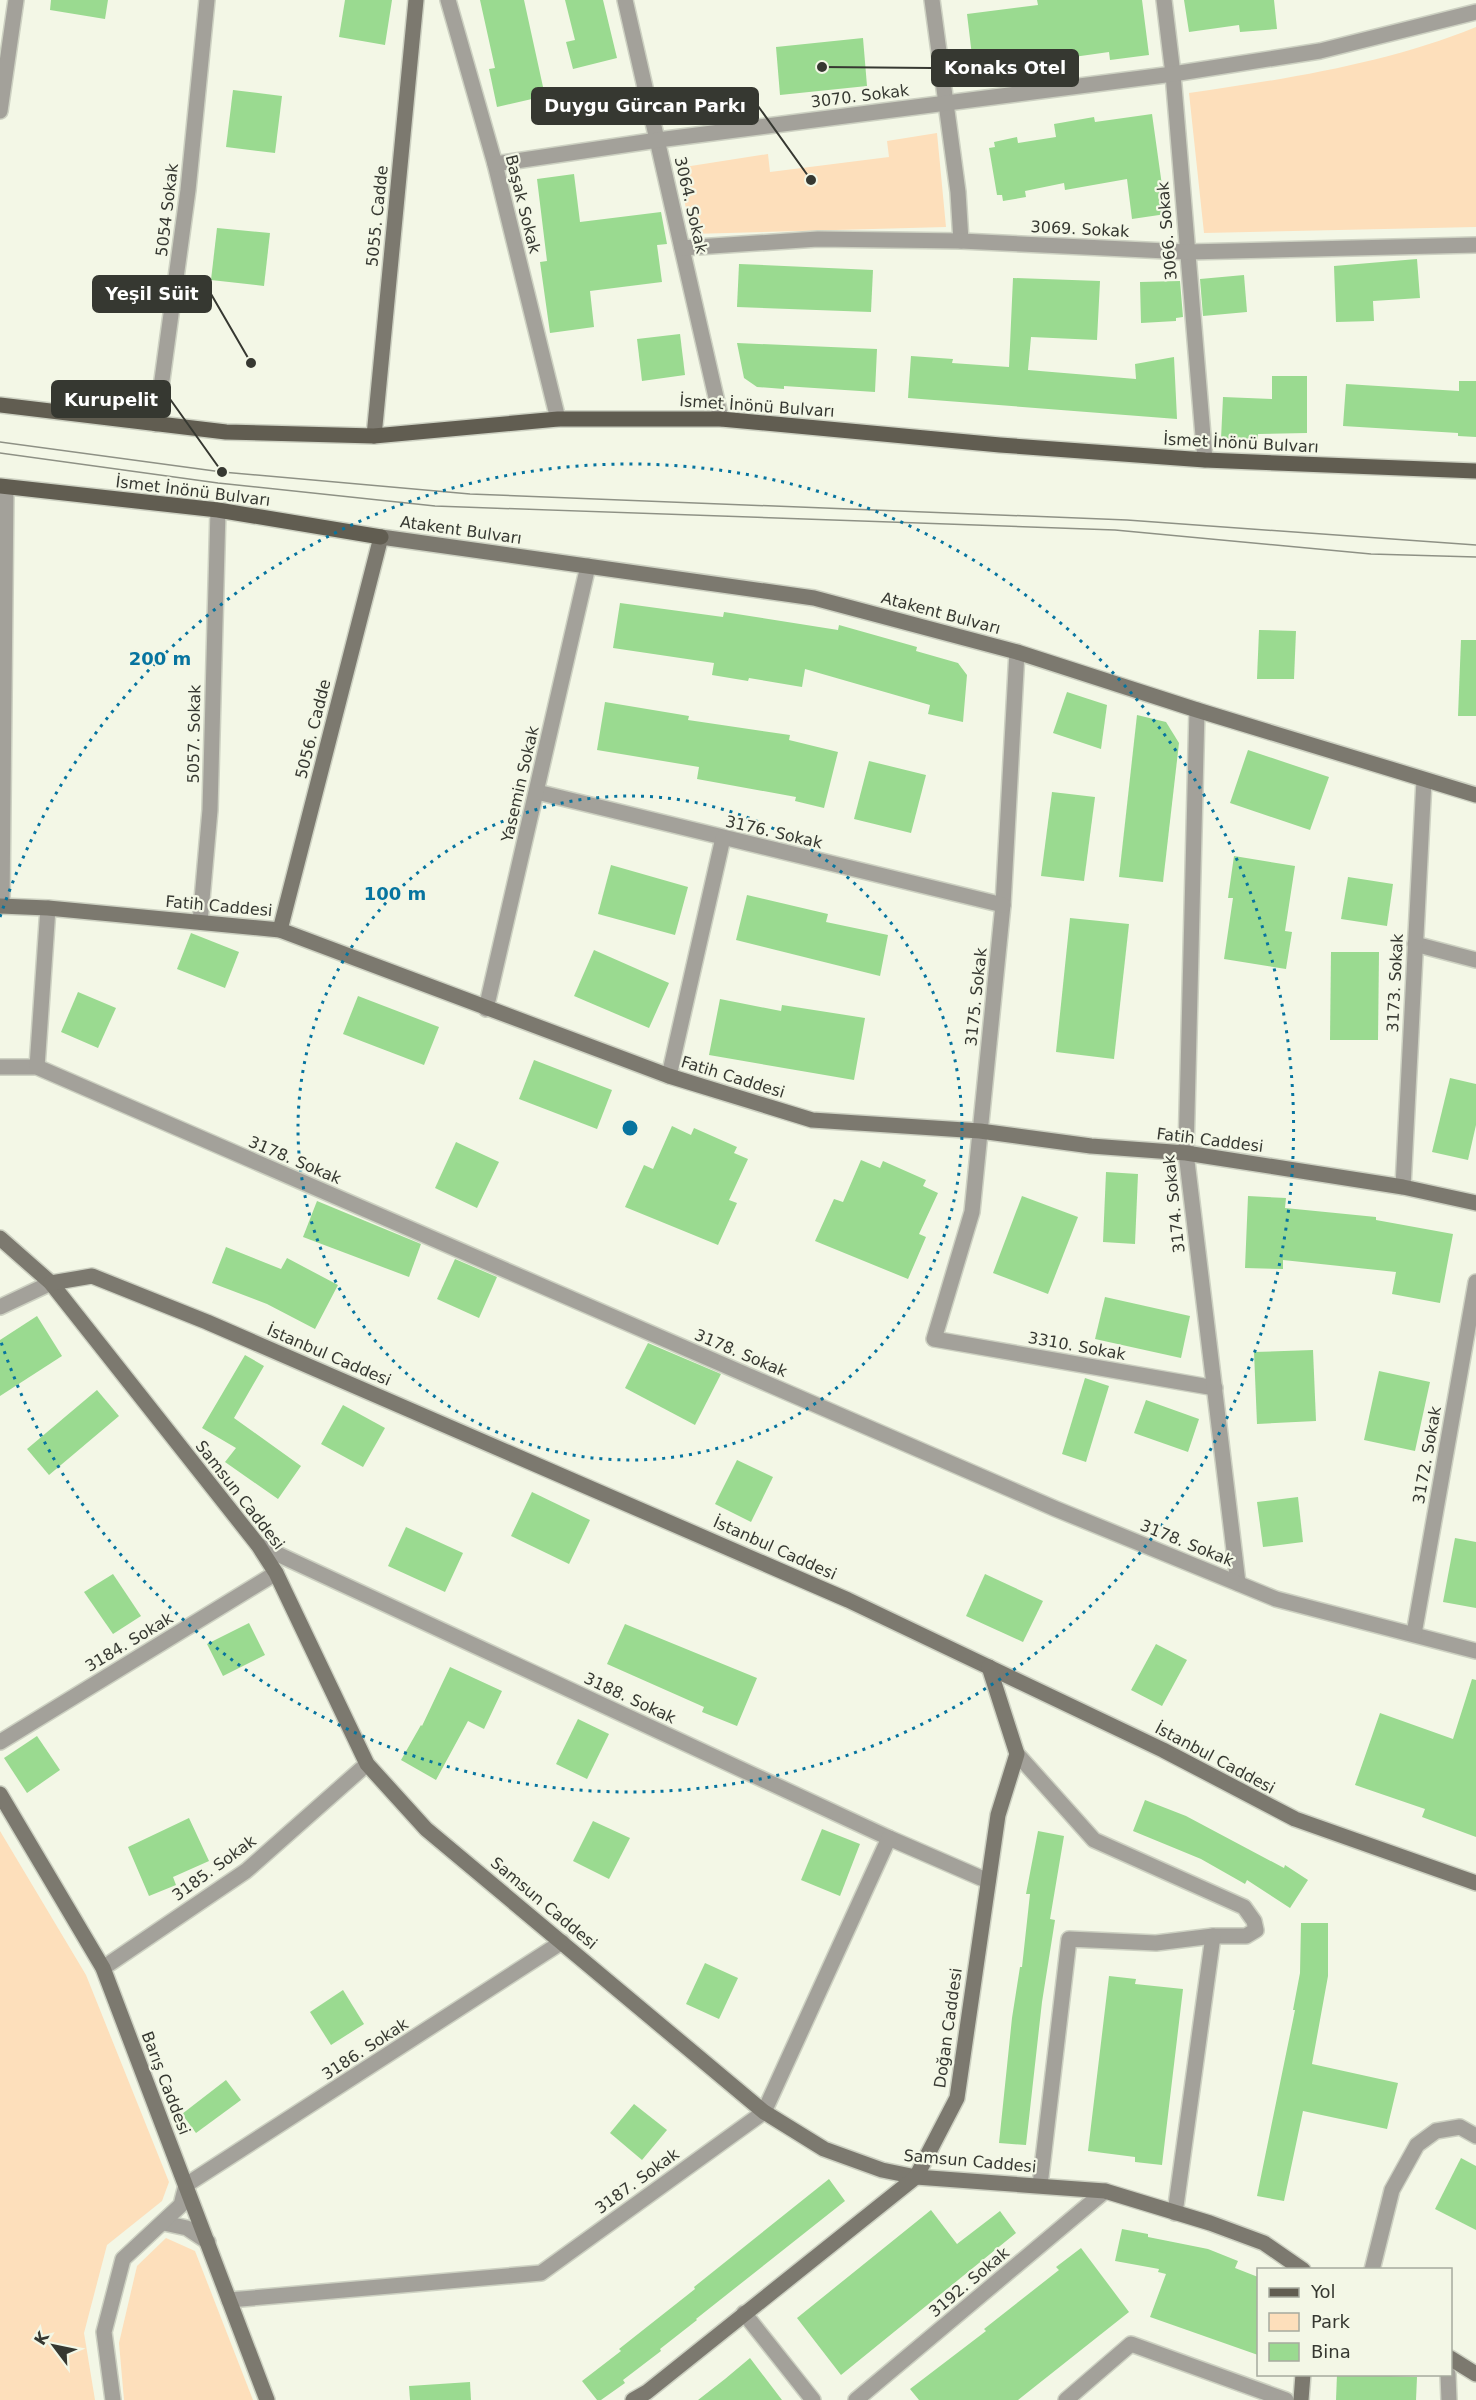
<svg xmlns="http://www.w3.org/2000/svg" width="1476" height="2400" viewBox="0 0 1476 2400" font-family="'DejaVu Sans',sans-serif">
  <rect width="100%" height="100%" fill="#f3f7e6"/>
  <g fill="#fddfbb">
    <path d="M1476,27V227L1204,233L1189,93C1286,79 1385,64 1476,27Z"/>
    <path d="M937,133L946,227L691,234L678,168L768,154L770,172L889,157L887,141Z"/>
    <path d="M0,1831L86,1975L169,2182L162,2201L107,2245L84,2333L95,2400H0Z"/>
    <path d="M166,2238L195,2251L253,2400H124L119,2343L137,2266Z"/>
  </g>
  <g fill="#9ada90">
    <path d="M51,0H108L105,19L50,10Z"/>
    <path d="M345,0H392L385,45L339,37Z"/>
    <path d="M480,0H524L545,96L497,107L489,69L495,68Z"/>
    <path d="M565,0H603L617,58L573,69L566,42L575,40Z"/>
    <path d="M1037,0H1142L1149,55L1110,60L1109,52L1045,61V55L973,64L967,14L1038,5Z"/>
    <path d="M1184,0H1274L1277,29L1240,32L1239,25L1189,32Z"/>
    <path d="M863,38L867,86L780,95L776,47Z"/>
    <path d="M233,90L282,96L275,153L226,147Z"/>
    <path d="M1152,114L1166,214L1132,219L1127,179L1065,190L1064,183L1025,191L1026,197L1003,201L1002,195H997L989,148L995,147L994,142L1017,137L1018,143L1056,137L1054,124L1094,117L1095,122Z"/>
    <path d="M574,174L580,222L661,212L667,244L657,245L662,282L590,291L594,327L550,333L540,262L547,261L537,179Z"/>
    <path d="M217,228L270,233L264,286L211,280Z"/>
    <path d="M1417,259L1420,298L1373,301L1374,321L1336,322L1334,266Z"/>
    <path d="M739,264L873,270L871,312L737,307Z"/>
    <path d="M1244,275L1247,312L1203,316L1200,279Z"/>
    <path d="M1013,278L1100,281L1097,340L1031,337L1028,370L1136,379L1135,364L1174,357L1177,419L908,398L911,356L953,359L952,363L1009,367Z"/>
    <path d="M1180,281L1183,317L1176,318V321L1141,323L1140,282Z"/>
    <path d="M680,334L685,375L642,381L637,339Z"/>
    <path d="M737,343L877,349L875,392L784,386V389L757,387L744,378Z"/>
    <path d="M1272,376H1307V433L1258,434V440L1221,439L1223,397L1272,399Z"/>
    <path d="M1459,381H1476V437L1458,436V433L1343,426L1346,384L1459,391Z"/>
    <path d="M620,603L723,617L724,612L838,630L839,625L917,647L916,651L958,663L967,675L963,722L928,714L930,705L805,669L802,687L749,678L748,681L712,675L714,663L613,648Z"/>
    <path d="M1259,630L1296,631L1294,679H1257Z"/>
    <path d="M1461,640H1476V716H1458Z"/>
    <path d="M1067,692L1107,705L1101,749L1053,733Z"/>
    <path d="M605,702L689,716L688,720L790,735L789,740L838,752L824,808L795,801L796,797L697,779L699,767L597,750Z"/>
    <path d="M1137,715L1166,722L1179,743L1163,882L1119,877Z"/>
    <path d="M1248,750L1329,777L1310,830L1230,803Z"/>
    <path d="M869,761L926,775L911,833L854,819Z"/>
    <path d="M1052,792L1095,797L1084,881L1041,876Z"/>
    <path d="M1234,856L1295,866L1285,931L1292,932L1286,969L1224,959L1233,898H1228Z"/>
    <path d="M611,865L688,887L675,935L598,914Z"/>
    <path d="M1348,877L1393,884L1387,926L1341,919Z"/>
    <path d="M747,895L828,914L826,922L888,935L880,976L736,940Z"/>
    <path d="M1070,918L1129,924L1114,1059L1056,1052Z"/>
    <path d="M191,933L239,952L225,988L177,969Z"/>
    <path d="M594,950L669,983L649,1028L574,996Z"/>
    <path d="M1331,952H1379L1378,1040H1330Z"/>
    <path d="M78,992L116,1008L98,1048L61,1032Z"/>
    <path d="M358,996L439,1027L424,1065L343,1034Z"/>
    <path d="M720,999L781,1011L782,1005L865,1018L854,1080L709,1055Z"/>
    <path d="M534,1060L612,1090L597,1129L519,1099Z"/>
    <path d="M1450,1078L1476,1084V1125L1468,1160L1432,1152Z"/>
    <path d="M672,1126L691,1135L694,1128L737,1147L734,1153L748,1159L729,1200L737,1203L718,1245L625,1207L644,1165L653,1169Z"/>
    <path d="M456,1142L499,1162L477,1208L435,1188Z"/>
    <path d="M861,1160L880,1168L883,1161L926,1180L923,1186L938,1193L919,1234L926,1237L908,1279L815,1241L834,1199L843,1202Z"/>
    <path d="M1106,1172L1138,1174L1135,1244L1103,1242Z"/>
    <path d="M1022,1196L1078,1217L1048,1294L993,1273Z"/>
    <path d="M1248,1196L1286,1198L1285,1208L1376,1217V1220L1453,1234L1440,1303L1392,1294L1396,1272L1283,1260V1269L1245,1268Z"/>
    <path d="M317,1201L421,1244L409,1277L303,1237Z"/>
    <path d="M226,1247L281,1269L287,1258L338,1285L315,1329L267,1304L212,1283Z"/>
    <path d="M455,1259L497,1277L479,1318L437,1299Z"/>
    <path d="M1105,1297L1190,1316L1181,1358L1095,1339Z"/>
    <path d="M37,1316L62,1356L0,1396V1340Z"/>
    <path d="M648,1343L721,1374L695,1425L625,1388Z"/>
    <path d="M1313,1350L1316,1421L1257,1424L1254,1352Z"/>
    <path d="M245,1355L264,1366L234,1418L301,1466L278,1499L225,1462L236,1448L202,1428Z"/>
    <path d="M1379,1371L1430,1382L1415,1451L1364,1440Z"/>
    <path d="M1085,1378L1109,1386L1086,1462L1062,1454Z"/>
    <path d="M97,1390L119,1416L49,1475L27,1449Z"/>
    <path d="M1146,1400L1199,1419L1188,1452L1134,1433Z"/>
    <path d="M343,1405L385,1428L363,1467L321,1444Z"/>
    <path d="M737,1460L773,1477L751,1522L715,1504Z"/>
    <path d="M532,1492L590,1520L569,1564L511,1536Z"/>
    <path d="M1298,1497L1303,1542L1263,1547L1257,1502Z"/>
    <path d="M406,1527L463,1553L445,1592L388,1566Z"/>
    <path d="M1455,1538L1476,1542V1608L1443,1602Z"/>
    <path d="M113,1574L141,1616L113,1634L84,1592Z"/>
    <path d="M985,1574L1043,1601L1023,1642L966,1616Z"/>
    <path d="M249,1623L265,1655L223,1676L207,1644Z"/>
    <path d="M625,1624L757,1678L737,1726L702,1712L704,1707L607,1664Z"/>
    <path d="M1156,1644L1187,1660L1162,1706L1131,1690Z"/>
    <path d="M450,1667L502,1691L484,1729L468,1721L436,1780L401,1760L421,1725L422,1726Z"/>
    <path d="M1472,1679L1476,1680V1837L1422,1817L1425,1809L1355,1785L1380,1713L1453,1739Z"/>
    <path d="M578,1719L609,1734L587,1779L556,1764Z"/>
    <path d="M37,1736L60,1770L27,1793L4,1758Z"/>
    <path d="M1145,1800L1186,1816L1284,1868L1285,1865L1308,1880L1290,1908L1247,1880L1245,1884L1201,1859L1133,1831Z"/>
    <path d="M189,1818L209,1861L173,1877L176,1885L149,1896L128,1847Z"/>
    <path d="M593,1821L630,1838L609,1879L573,1861Z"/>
    <path d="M822,1829L860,1844L840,1896L801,1880Z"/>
    <path d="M1038,1831L1064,1836L1050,1919L1055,1920L1042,2002L1026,2145L999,2143L1012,2018L1020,1967H1022L1030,1894H1026Z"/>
    <path d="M1301,1923H1328V1976L1312,2064L1398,2083L1387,2129L1303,2111L1284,2201L1257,2196L1295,2010H1293L1300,1973Z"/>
    <path d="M705,1963L738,1978L719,2019L686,2004Z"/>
    <path d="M1109,1976L1136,1979L1135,1984L1183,1989L1162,2165L1135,2162V2157L1088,2151Z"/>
    <path d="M343,1990L364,2024L331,2045L310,2012Z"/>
    <path d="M226,2080L241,2100L196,2133L182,2114Z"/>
    <path d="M634,2104L667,2130L642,2160L610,2133Z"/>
    <path d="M1461,2158L1476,2166V2230L1435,2209Z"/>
    <path d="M829,2179L845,2201L696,2319L697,2320L660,2349L661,2351L623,2380L625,2383L601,2400H597L582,2381L621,2351L619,2349L695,2289L694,2287Z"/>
    <path d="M931,2210L957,2244L1000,2211L1016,2233L841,2375L797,2318Z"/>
    <path d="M1122,2229L1148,2234V2237L1208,2249L1238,2261L1235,2268L1258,2277V2355L1150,2317L1166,2274L1158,2272L1159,2269L1115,2261Z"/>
    <path d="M1081,2248L1129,2312L1018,2400H919L910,2389L986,2331L984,2329L1059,2270L1056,2267Z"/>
    <path d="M750,2358L782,2400H698L725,2379Z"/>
    <path d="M1337,2374L1417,2377L1416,2400H1336Z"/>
    <path d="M470,2382L471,2400H410L409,2386Z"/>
  </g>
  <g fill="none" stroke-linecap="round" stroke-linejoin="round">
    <g stroke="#cdd1c2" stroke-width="18">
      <g id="street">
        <path d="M448,0L495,164L558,419"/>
        <path d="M625,0L721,419"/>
        <path d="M932,0L958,192L961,241"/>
        <path d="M1164,0L1173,74L1205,460"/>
        <path d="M0,111L16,0"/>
        <path d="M495,164L658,140L1173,74L1320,51L1476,12"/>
        <path d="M682,248L818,239L961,241L1187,252L1476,245"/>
        <path d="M156,424L188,190L207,0"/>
        <path d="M1017,652L1003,905L972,1212L934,1339L1215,1388"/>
        <path d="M1197,710L1186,1153L1238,1583"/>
        <path d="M537,792L1003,905"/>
        <path d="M2,906L6,487"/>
        <path d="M200,922L210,810L218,510"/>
        <path d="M1415,944L1476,960"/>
        <path d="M486,1009L588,566"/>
        <path d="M0,1067H37L1056,1509L1276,1599L1476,1651"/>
        <path d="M37,1067L48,908"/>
        <path d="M669,1076L723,838"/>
        <path d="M1403,1187L1424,780"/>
        <path d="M0,1307L51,1283"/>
        <path d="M258,1545L889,1838L988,1881"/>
        <path d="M1414,1634L1476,1282"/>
        <path d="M0,1742L276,1573"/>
        <path d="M1017,1754L1094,1840L1244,1907L1254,1921L1256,1930L1246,1936H1213L1156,1943L1069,1939L1040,2185"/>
        <path d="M103,1968L246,1871L367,1764"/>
        <path d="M1175,2213L1213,1936"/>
        <path d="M164,2223L187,2228L208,2242"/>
        <path d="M1372,2270L1392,2190L1417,2145L1436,2131L1460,2127L1476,2136"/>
        <path d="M229,2300L541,2273L764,2112L889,1838"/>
        <path d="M744,2313L813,2400"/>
        <path d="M1448,2374L1449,2400"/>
        <path d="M113,2400L104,2332L123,2259L181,2205L186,2185L562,1942"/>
        <path d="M856,2400L1105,2191"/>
        <path d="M1066,2400L1131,2344L1286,2400"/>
      </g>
    </g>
    <g stroke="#cdd1c2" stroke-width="18">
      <g id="secondary">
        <path d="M374,436L416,0"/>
        <path d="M0,906L48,908L280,930L669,1076L812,1120L980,1131L1091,1146L1186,1153L1403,1187L1476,1203"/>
        <path d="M280,930L381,537L814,598L1017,652L1197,710L1476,795"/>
        <path d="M0,1238L51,1283L258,1545L276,1573L367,1764L426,1829L764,2112L824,2149L882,2170L916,2177L1105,2191L1210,2223L1264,2243L1303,2270"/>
        <path d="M51,1283L92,1276L207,1322L848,1600L1163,1750L1295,1819L1476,1883"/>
        <path d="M0,1794L103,1968L267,2400"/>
        <path d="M1450,2358L1476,2374"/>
        <path d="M633,2400L647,2392L916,2177L957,2098L998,1815L1017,1754L989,1667"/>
        <path d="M1301,2400L1303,2374"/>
      </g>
    </g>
    <g stroke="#cdd1c2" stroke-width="18">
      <g id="primary">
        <path d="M0,405L226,432L374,436L558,419H721L1000,445L1205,460L1476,471"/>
        <path d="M0,486L218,510L381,537"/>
      </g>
    </g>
    <use href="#street" stroke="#a3a19a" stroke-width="15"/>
    <use href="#secondary" stroke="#7c796f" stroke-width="15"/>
    <use href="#primary" stroke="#615d51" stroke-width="15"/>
    <g stroke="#8e9185" stroke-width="1.5">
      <path d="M0,442L222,472L470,494L1127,520L1476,545"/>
      <path d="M0,453L218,483L435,506L1115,530L1371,554L1476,557"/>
    </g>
  </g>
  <g fill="none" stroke="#06749f" stroke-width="3" stroke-dasharray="3 6">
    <circle cx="630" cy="1128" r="332"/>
    <path d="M0 917A664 664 0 1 1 0 1339"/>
  </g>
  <g text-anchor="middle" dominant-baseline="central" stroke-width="4.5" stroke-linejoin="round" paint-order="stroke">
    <g font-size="16" fill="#363831" stroke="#f3f7e6">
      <text transform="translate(860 96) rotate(-7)">3070. Sokak</text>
      <text transform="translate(523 204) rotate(76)">Başak Sokak</text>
      <text transform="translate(691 205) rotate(77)">3064. Sokak</text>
      <text transform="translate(167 210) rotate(-83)">5054 Sokak</text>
      <text transform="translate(377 216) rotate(-84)">5055. Cadde</text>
      <text transform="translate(1080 229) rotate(3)">3069. Sokak</text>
      <text transform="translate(1167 231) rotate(-95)">3066. Sokak</text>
      <text transform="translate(757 406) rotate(4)">İsmet İnönü Bulvarı</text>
      <text transform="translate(1241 443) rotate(3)">İsmet İnönü Bulvarı</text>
      <text transform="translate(193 491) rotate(7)">İsmet İnönü Bulvarı</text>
      <text transform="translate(461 530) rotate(8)">Atakent Bulvarı</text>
      <text transform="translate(941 613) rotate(15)">Atakent Bulvarı</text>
      <text transform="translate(313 729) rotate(-76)">5056. Cadde</text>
      <text transform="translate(194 734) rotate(-89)">5057. Sokak</text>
      <text transform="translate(520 784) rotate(-77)">Yasemin Sokak</text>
      <text transform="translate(774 832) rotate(13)">3176. Sokak</text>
      <text transform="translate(219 906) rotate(5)">Fatih Caddesi</text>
      <text transform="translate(1395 983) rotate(-87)">3173. Sokak</text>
      <text transform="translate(976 997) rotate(-84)">3175. Sokak</text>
      <text transform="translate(733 1077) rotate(17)">Fatih Caddesi</text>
      <text transform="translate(1210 1140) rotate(7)">Fatih Caddesi</text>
      <text transform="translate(295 1160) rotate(23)">3178. Sokak</text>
      <text transform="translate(1174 1204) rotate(-96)">3174. Sokak</text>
      <text transform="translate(1077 1346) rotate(10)">3310. Sokak</text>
      <text transform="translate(741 1353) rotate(23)">3178. Sokak</text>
      <text transform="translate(329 1355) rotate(23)">İstanbul Caddesi</text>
      <text transform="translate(1427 1455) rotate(-80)">3172. Sokak</text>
      <text transform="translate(240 1495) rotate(52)">Samsun Caddesi</text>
      <text transform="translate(1187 1543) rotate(22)">3178. Sokak</text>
      <text transform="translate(775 1548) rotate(24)">İstanbul Caddesi</text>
      <text transform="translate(129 1642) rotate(-31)">3184. Sokak</text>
      <text transform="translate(630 1698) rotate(25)">3188. Sokak</text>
      <text transform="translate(1215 1758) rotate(28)">İstanbul Caddesi</text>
      <text transform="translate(214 1868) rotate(-36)">3185. Sokak</text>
      <text transform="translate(544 1903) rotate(40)">Samsun Caddesi</text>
      <text transform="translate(948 2028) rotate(-82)">Doğan Caddesi</text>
      <text transform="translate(365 2049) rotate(-33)">3186. Sokak</text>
      <text transform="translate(166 2083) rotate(69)">Barış Caddesi</text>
      <text transform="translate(970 2161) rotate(5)">Samsun Caddesi</text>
      <text transform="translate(637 2181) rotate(-36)">3187. Sokak</text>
      <text transform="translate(969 2282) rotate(-40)">3192. Sokak</text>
    </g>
  </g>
  <circle cx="630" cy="1128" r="9" fill="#06749f" stroke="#f3f7e6" stroke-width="3"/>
  <g font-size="18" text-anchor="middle" font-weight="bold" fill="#06749f" stroke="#f3f7e6" stroke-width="4.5" stroke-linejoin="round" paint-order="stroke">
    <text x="160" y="665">200 m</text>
    <text x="395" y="900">100 m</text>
  </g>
  <path fill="none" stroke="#363831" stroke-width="2" d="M822 67L932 68M811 180L758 106M251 363L211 294M222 472L170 399"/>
  <g fill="#363831" stroke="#f3f7e6" stroke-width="2">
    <circle cx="822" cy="67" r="6"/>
    <circle cx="811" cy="180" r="6"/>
    <circle cx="251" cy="363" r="6"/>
    <circle cx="222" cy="472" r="6"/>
  </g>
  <g fill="#363831" stroke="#363831" stroke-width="2">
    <rect x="932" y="50" width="146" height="36" rx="6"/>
    <rect x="532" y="88" width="226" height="36" rx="6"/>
    <rect x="93" y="276" width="118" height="36" rx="6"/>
    <rect x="52" y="381" width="118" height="36" rx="6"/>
  </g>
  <g font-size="18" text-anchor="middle" font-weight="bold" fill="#fff">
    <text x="1005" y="74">Konaks Otel</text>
    <text x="645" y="112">Duygu Gürcan Parkı</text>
    <text x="152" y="300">Yeşil Süit</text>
    <text x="111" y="406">Kurupelit</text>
  </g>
  <rect x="1257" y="2268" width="195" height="108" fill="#f3f7e6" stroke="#a7ab9e" stroke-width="1.5"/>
  <rect x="1269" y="2288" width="30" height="9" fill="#615d51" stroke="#a7ab9e" stroke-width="1.5"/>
  <text x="1311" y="2298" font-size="18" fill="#363831">Yol</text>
  <rect x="1269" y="2313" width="30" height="18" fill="#fddfbb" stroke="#a7ab9e" stroke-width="1.5"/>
  <text x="1311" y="2328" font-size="18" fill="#363831">Park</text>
  <rect x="1269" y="2343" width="30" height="18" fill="#9ada90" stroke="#a7ab9e" stroke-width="1.5"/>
  <text x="1311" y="2358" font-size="18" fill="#363831">Bina</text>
  <g transform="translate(54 2346) rotate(302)" stroke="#f3f7e6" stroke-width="4.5" paint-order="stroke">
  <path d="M0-4.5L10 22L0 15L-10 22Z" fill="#363831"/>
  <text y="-9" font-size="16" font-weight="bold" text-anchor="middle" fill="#363831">K</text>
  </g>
</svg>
